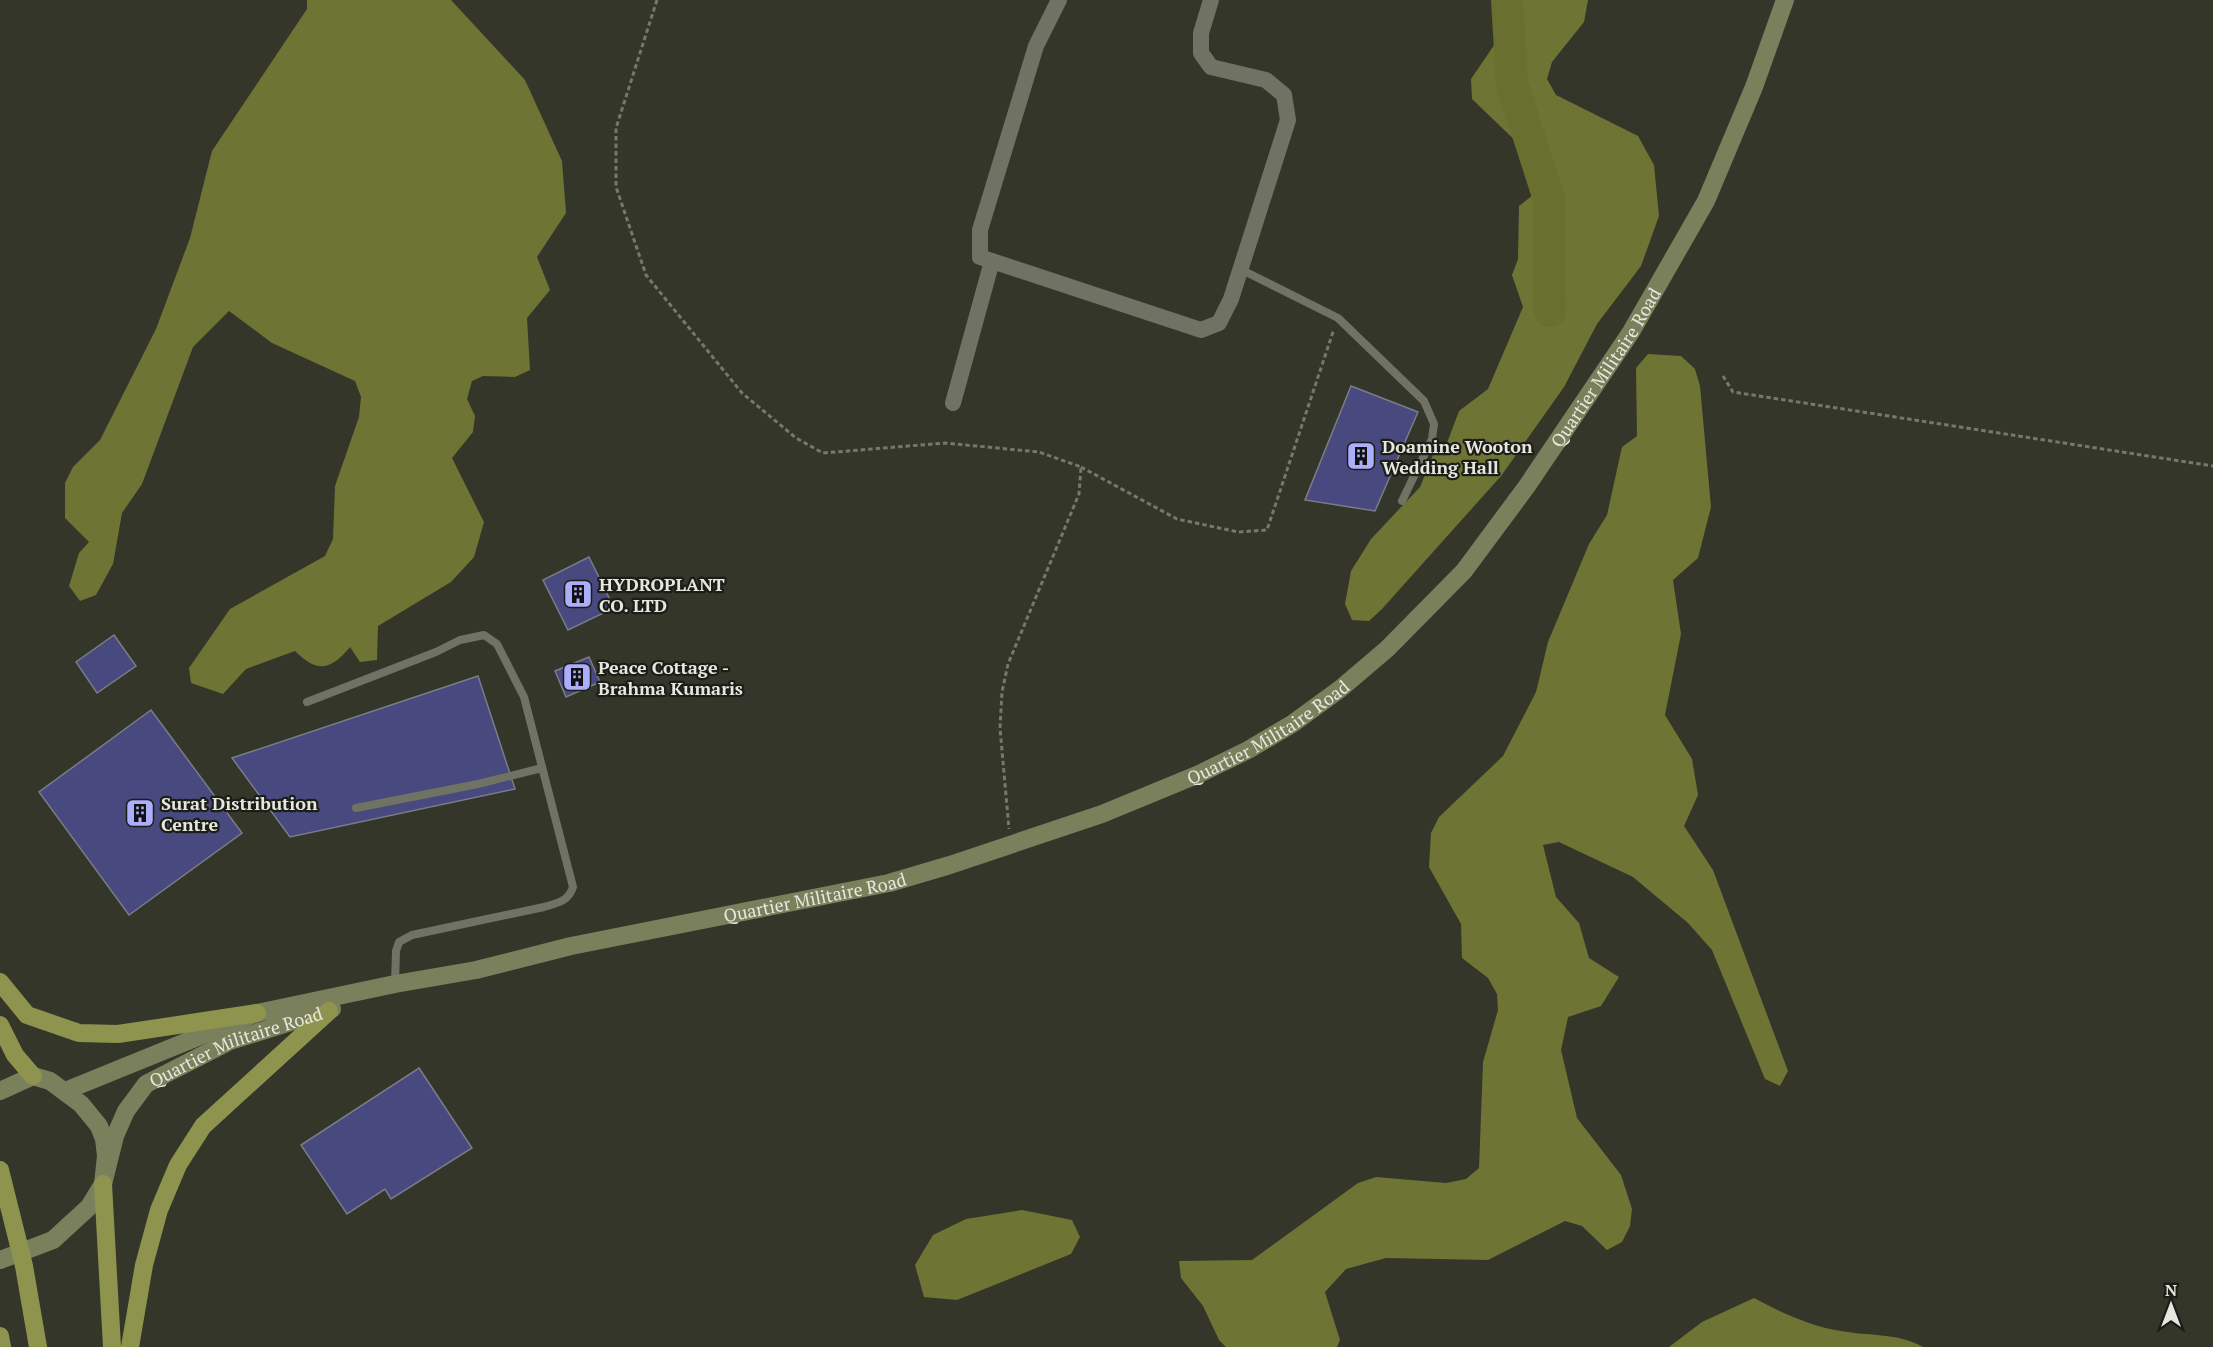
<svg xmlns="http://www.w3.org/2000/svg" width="2213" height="1347" viewBox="0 0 2213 1347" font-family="'PT Serif',serif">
  <rect width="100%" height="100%" fill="#343629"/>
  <g fill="#6e7434">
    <path d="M307,0H451L525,80L562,161L566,213L537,257L550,290L527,318L530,370L515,377L483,376L472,381L467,399L475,416L473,432L452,458L484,522L474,557L451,582L378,626L377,660L360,662L350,647C330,671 317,673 295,651L246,669L223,694L191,683L189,668L230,609L325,556L333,539L335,486L359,417L361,397L355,381L272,343L229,311L193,347L142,484L122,513L113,564L96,595L80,601L69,586L79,553L89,542L65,518V483L73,467L100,440L156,329L190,238L212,151L307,9Z"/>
    <path d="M1497,0H1588L1584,22L1552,62L1547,79L1556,95L1638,136L1654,165L1659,216L1641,266L1597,324L1564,387L1501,476L1382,609L1369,621L1352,620L1345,604L1351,571L1371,539L1420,487L1433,455L1447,443L1459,411L1488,389L1523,307L1512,275L1518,259L1519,206L1533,195L1538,178L1522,147L1472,99L1471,79L1501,35Z"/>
    <path d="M1648,354L1681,356L1695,369L1700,386L1711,507L1698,558L1673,580L1681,634L1665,715L1692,759L1698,795L1684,826L1713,870L1788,1071L1780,1086L1765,1079L1712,950L1688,923L1633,877L1559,842L1543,845L1556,897L1579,923L1589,958L1619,977L1601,1006L1568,1017L1561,1050L1577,1118L1621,1175L1632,1209L1630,1226L1622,1242L1607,1250L1582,1226L1565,1221L1488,1260L1386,1258L1346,1269L1325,1292L1340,1340L1337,1347H1226L1219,1340L1203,1306L1181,1278L1179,1261L1252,1260L1358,1183L1376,1177L1446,1183L1466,1179L1479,1168L1483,1062L1498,1010L1497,994L1488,978L1462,958L1461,924L1429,867L1431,833L1439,817L1503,756L1536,692L1548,642L1589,544L1607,515L1622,447L1637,436L1636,368Z"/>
    <path d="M1022,1210L1072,1220L1080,1237L1071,1254L957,1300L924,1297L915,1265L933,1235L966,1219Z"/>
    <path d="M1754,1298C1782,1313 1810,1326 1841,1331C1868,1336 1899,1333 1923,1347H1669L1702,1322Z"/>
  </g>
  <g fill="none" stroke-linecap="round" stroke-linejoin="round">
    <path stroke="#696f2f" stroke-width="32" d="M1507,0L1512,84L1549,199L1550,311"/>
  </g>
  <g fill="#48497e" stroke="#7a7c8a" stroke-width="1.5">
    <path d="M1351,386L1418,412L1375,511L1305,500Z"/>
    <path d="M589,557L614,608L568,630L543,580Z"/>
    <path d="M114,635L136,666L97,693L76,662Z"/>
    <path d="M589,657L600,682L566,697L555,671Z"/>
    <path d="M478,676L515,789L290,837L232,758Z"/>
    <path d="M151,710L242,833L129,915L39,792Z"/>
    <path d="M419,1068L472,1148L391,1199L385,1189L347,1214L301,1145Z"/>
  </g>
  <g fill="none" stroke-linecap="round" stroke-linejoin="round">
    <g stroke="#77786d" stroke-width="3" stroke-dasharray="4.5 3" stroke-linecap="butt">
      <path d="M657,0L616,128V187L646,275L742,393L796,438L823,453L945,443L1039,452L1081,467L1079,494L1008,664L1002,692L1000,728L1009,829"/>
      <path d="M1723,376L1733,392L2213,466"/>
      <path d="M1081,467L1177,519L1238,532L1267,530L1334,329"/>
    </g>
    <g stroke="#707364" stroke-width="8">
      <path d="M1240,269L1338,318L1424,401L1434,424L1432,439L1402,501"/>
      <path d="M307,702L436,652L460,640L484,635L497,644L524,697L573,887C568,902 557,903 544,907L412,935L399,942L396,951L395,984"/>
      <path d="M356,808L478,784L542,768"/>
    </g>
    <g stroke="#707364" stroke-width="16">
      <path d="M992,261L1201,330L1219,323L1231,299L1288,120L1284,95L1266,80L1211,67L1201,53V33L1211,0"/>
      <path d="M953,403L992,261L980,257V230L1036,46L1059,0"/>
    </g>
    <g stroke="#7b805c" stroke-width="18">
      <path d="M0,1091L33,1076L50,1081L81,1104L99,1126L104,1139L106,1156L103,1184L89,1207L53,1240L0,1260"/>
      <path id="s1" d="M65,1091L257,1013L395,984L476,970L571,946L889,883L950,865L1102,814L1199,774L1248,750L1292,724L1340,689L1387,649L1464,571L1527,486L1631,332L1706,201L1754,87L1785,0"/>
      <path id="s2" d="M103,1184L115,1136L126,1111L146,1084L230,1041L332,1009"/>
    </g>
    <g stroke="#8e944e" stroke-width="18">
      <path d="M0,982L27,1015L79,1033L118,1034L257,1013"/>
      <path d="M0,1025L15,1055L33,1076"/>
      <path d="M0,1170L24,1266L38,1347"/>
      <path d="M103,1184L112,1347"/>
      <path d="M0,1336L2,1347"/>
      <path d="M130,1347L144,1265L159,1210L178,1165L203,1126L329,1011"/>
    </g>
  </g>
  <defs>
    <g id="building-square" transform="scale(1.5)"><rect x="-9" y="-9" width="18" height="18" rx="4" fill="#abaffb" stroke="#1c1d17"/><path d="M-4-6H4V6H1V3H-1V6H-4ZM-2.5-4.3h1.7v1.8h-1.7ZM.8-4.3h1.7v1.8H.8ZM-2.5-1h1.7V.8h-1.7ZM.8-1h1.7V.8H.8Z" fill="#111"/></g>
  </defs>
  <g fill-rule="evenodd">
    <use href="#building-square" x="1361" y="456"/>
    <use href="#building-square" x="578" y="594"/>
    <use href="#building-square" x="577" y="677"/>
    <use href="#building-square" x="140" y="813"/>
  </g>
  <g text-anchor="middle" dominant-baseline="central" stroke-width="4.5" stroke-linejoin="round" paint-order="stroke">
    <g font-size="18" fill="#e6e7df" stroke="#1c1d17">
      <text stroke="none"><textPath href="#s1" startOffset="1766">Quartier Militaire Road</textPath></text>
      <text stroke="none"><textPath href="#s1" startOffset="1262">Quartier Militaire Road</textPath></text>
      <text stroke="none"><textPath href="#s1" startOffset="777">Quartier Militaire Road</textPath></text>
      <text stroke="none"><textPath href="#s2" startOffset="208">Quartier Militaire Road</textPath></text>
    </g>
    <g font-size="18" font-weight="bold" fill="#e6e7df" stroke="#1c1d17" text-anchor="start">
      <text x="1382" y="446">Doamine Wooton<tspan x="1382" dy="21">Wedding Hall</tspan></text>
      <text x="599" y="584">HYDROPLANT<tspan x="599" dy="21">CO. LTD</tspan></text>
      <text x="598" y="667">Peace Cottage -<tspan x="598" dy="21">Brahma Kumaris</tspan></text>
      <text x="161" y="803">Surat Distribution<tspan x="161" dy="21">Centre</tspan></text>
    </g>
  </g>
  <g transform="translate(2171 1305)" stroke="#1c1d17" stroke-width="4.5" paint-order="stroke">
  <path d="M0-4.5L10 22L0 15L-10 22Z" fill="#e6e7df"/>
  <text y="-9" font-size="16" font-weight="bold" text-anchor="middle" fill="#e6e7df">N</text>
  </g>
</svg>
